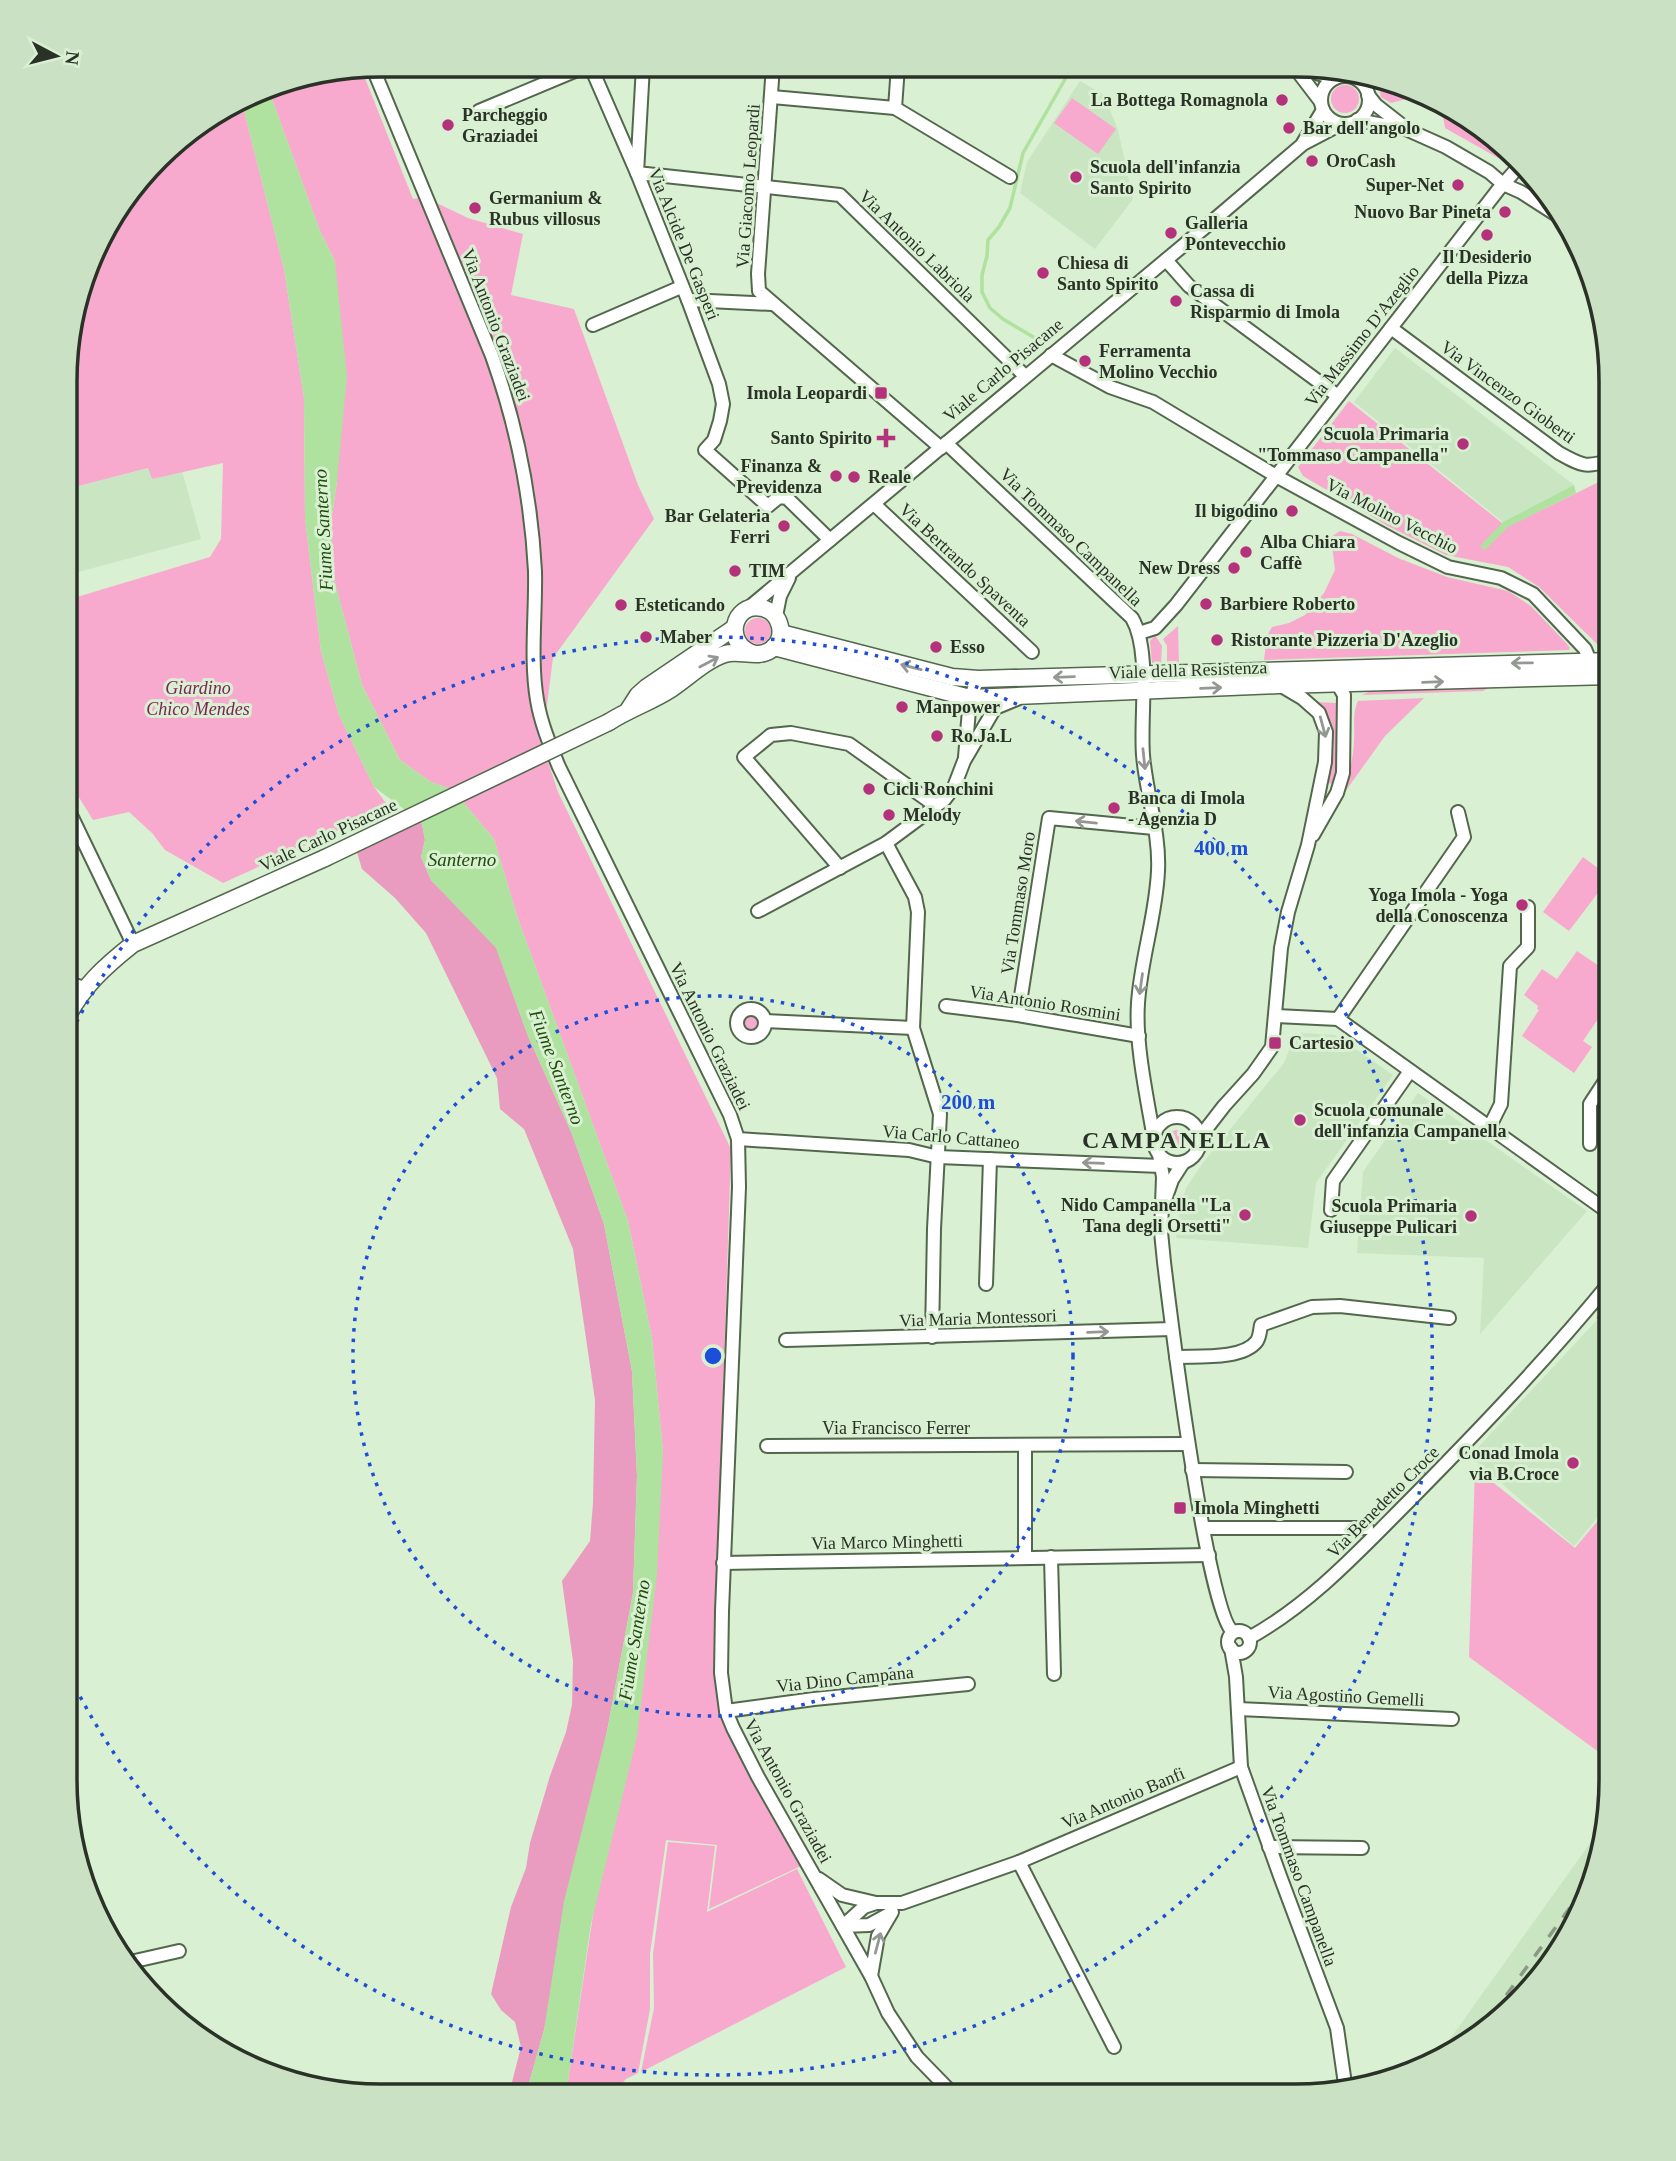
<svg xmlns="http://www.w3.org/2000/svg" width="1676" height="2161" viewBox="0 0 1676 2161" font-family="'Times New Roman',serif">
  <rect width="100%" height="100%" fill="#d9f0d2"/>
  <g fill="#c9e5c1">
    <path d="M1080,81L1104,95L1118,130L1133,199L1095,249L1020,193L1027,162Z"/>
    <path d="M1395,348L1574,485L1503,522L1354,402Z"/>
    <path d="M149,468L152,479L182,471L201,539L67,575V489Z"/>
    <path d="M1302,1033L1335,1035L1393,1075L1316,1183L1308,1248L1176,1238L1180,1206L1186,1188L1202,1164L1284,1063L1294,1038Z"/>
    <path d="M1418,1093L1587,1211L1480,1334L1484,1258L1357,1253L1363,1172Z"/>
    <path d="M1597,1320L1611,1332V1501L1574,1546L1470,1456Z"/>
    <path d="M1606,1821L1594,1882L1561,1948L1548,1967L1504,2017L1432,2064Z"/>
  </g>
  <g fill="#f8aace">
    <path d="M361,68L413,199L424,197L468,218L523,234L511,295L574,309L638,485L654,519L553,658L542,744L558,792L731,1149L716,1609V1673L718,1703L728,1731L803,1865L709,1909L717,1845L666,1840L650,1954V2009L638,2073L626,2079L612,2094H566L663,1452L652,1338L628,1221L517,916L494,839L453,790L431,782L400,760L362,685L334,579L331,523L337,481L335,261L320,231L268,88L279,82Z"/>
    <path d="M1378,83L1414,97L1391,103L1381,97Z"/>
    <circle cx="1345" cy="99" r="14"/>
    <path d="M1072,98L1116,129L1098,154L1054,123Z"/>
    <path d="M1419,99L1443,108L1444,114L1504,148L1513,156L1507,163L1445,128L1442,111Z"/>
    <path d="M242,103L284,269L304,398L305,519L321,651L339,715L374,787L389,807L223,883L165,850L152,833L129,812L93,820L67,778V600L210,557L221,539L223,463L152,479L148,468L67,489L68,340L107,223L173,143Z"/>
    <path d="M1349,401L1507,527L1611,476V649L1598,645L1539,587L1508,567L1446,555L1388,526L1303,476L1298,467Z"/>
    <path d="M1340,531L1352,534L1398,558L1447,577L1508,591L1531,606L1567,644L1570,648L1569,650L1264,660L1267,636L1272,627L1289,623L1305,615L1324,593L1335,570L1331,537Z"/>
    <circle cx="758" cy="631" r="13"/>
    <path d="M1178,626L1179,664L1167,662V646L1163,639Z"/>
    <path d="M1155,635L1162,646L1161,663H1152L1150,641Z"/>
    <path d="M1490,687L1483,691L1362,695L1377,688Z"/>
    <path d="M1424,698L1385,736L1342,796C1349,779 1353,760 1354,741C1355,728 1352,713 1358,701Z"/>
    <path d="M1314,702L1336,703C1337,723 1344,768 1331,784L1328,782C1336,749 1338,729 1314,702Z"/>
    <path d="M1583,857L1610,877L1569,931L1543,912Z"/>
    <path d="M1577,951L1611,974V1000L1583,1041L1592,1047L1574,1073L1522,1036L1539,1010L1537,1009L1538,1006L1524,995L1542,969L1557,979Z"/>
    <circle cx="753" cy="1022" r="9"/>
    <circle cx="1177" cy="1140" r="10"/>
    <path d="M1611,1301V1330L1596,1318Z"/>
    <path d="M1475,1468L1575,1548L1611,1505V1761L1469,1657Z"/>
    <path d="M668,1842L715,1846L707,1912L797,1869L846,1967L641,2072L654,2008L653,1954Z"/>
  </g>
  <path fill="#e99cc0" d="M419,820L422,824L425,840L421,857L431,880L496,947L528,1036L572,1134L604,1224L632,1371L637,1476L633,1593L607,1731L544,2030L526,2094H509L521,2047L515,2022L501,2010L491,1994L511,1907L526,1868L530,1843L550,1776L566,1732L572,1705L573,1661L562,1581L590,1541L593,1503L595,1400L573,1249L524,1129L500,1109L497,1078L426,933L395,898L362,869L356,849Z"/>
  <g fill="#afe19f">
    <path d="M268,88L320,231L335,261L347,377L337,481L331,523L334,579L362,685L400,760L431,782L453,790L494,839L517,916L628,1221L652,1338L663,1452L657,1575L637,1737L591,1924L566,2094H526L544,2030L564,1901L607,1731L633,1593L637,1476L632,1371L604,1224L572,1134L528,1036L496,948L431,880L421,857L425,840L422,824L419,820L374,787L339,715L321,651L305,519L304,398L284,269L242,103Z"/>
    <path d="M1574,485L1576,493L1508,527L1485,550L1480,546L1503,522Z"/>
  </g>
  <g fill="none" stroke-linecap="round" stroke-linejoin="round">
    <path stroke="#afe19f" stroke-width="3.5" d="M1040,341L1003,319L990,308L982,292V275L987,256L988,240L999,227L1010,208L1023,153L1072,67"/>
    <g stroke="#53674d" stroke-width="16">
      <g id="minor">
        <path d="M590,65L637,173L688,300L719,384L723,404L720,421L714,440L705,450L768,506L779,497L787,498L830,540"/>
        <path d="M372,66L492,356C517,426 531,496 535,571C536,614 530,658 537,700C541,724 550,745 559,767L730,1115L738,1139L739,1187L722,1611L721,1673L726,1711L733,1728L758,1777L871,1976L888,2013L917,2057L954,2095"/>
        <path d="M643,66L637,173L840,195L1025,376"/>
        <path d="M773,66L758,274L759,291L941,448"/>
        <path d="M1293,67L1335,78"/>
        <path d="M1295,68L1321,102"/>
        <circle cx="1345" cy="100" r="24"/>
        <path d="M1368,95L1376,105L1408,130L1446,147L1489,172L1503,184L1521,192L1563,219"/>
        <path d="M772,97L895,108L1010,177"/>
        <path d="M895,108L898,66"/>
        <path d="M479,111L589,65"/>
        <path d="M1357,120L1405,129"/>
        <path d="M1303,143L1323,110"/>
        <path d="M1166,260L1189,286L1338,396"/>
        <path d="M688,300L772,304"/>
        <path d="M593,325L681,287"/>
        <path d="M1391,328L1559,453C1582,466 1586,468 1611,460"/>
        <path d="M1051,355L1110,387L1153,402L1276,476L1399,543L1448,567L1501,578L1533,594L1585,649L1590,661"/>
        <path d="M946,443L1132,618C1151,651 1140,716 1143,755C1146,793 1160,832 1158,871C1156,916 1141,958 1138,1003C1135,1046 1148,1102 1155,1145"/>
        <path d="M874,504L1032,652"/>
        <path d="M746,610L1215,219L1303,144L1341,124"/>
        <path d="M776,616L780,596L789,578"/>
        <path d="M1139,633L1155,628L1176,605L1498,190L1522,163"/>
        <path d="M965,757L970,698L978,679"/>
        <path d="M67,807L133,944"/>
        <path d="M1313,835L1337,793L1343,773L1344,695L1334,678"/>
        <path d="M886,843L915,897L918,912L913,1028L940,1114L934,1229L932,1337"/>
        <path d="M840,868L744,757L771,735L791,733L849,744L936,806"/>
        <path d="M758,911L886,843L944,800L954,787L964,761L995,708L1017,699"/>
        <path d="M66,982L84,988"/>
        <path d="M946,1006L1018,1015L1139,1036"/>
        <circle cx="751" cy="1023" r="14"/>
        <path d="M1018,1015L1049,818L1154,828"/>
        <path d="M1276,1016L1338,1019L1611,1214"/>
        <path d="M1338,1019L1464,837L1458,812"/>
        <path d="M765,1021L913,1028"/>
        <circle cx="1177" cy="1140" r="23"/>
        <path d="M1489,1128L1501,1104L1510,966L1528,947V907"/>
        <path d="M1200,1137L1224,1106L1253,1074L1272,1047L1281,948L1288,912L1308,845L1325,762L1326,732L1319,713L1302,698L1280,685"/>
        <path d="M738,1139L909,1150L938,1157L1161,1166"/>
        <path d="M1590,1144V1104L1611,1072"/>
        <path d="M1159,1154L1163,1177L1161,1232L1164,1262C1170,1312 1207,1613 1233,1632"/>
        <path d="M1166,1197L1172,1180L1183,1163"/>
        <path d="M1331,1210L1333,1181L1410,1071"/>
        <path d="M986,1284L990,1159"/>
        <path d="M786,1340L1172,1329"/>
        <path d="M1176,1357C1198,1356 1243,1360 1257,1341C1260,1336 1260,1330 1261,1325L1312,1307L1340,1306L1449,1318"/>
        <path d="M1025,1445V1557"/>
        <path d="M767,1446L1188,1444"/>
        <path d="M1192,1470L1346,1472"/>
        <path d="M1204,1528H1367"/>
        <path d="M1051,1557L1054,1674"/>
        <path d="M723,1563L1209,1555"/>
        <circle cx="1239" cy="1642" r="11"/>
        <path d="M1249,1638C1312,1603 1360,1550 1410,1500C1480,1429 1548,1358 1611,1281"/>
        <path d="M1231,1648L1236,1677L1241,1767L1280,1876L1337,2028L1345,2084"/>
        <path d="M1238,1709L1452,1719"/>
        <path d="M726,1711L814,1699L968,1684"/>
        <path d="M1269,1847L1362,1848"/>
        <path d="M1019,1862L1114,2047"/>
        <path d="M819,1879L842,1895L876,1903H902L1019,1862L1241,1767"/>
        <path d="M843,1926L869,1925L891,1913"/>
        <path d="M843,1926L864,1907L876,1903"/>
        <path d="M126,1963L179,1951"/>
        <path d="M871,1976L878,1936L892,1912"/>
      </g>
    </g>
    <g stroke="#53674d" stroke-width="19">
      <g id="major">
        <path d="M781,633L952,677L978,679L1611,661"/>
        <path d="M774,647L970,698L1279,685L1611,676"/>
        <path d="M629,709L638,695L647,687L734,628"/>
        <path d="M609,722C629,709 651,702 671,689C688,678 704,661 725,654C739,649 758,660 772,649C787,637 781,612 762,608C733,601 722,645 755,654"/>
        <path d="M66,1019C83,986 104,967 133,944L325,858"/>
      </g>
    </g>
    <use href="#minor" stroke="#fff" stroke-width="12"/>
    <use href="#major" stroke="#fff" stroke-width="16"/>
    <path stroke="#899984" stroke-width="3.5" stroke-dasharray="12 12" stroke-linecap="butt" d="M1478,2034L1596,1872"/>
    <g stroke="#53674d" stroke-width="19" stroke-linecap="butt">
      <path id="major-bridge" d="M325,858L609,722"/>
    </g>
    <use href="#major-bridge" stroke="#fff" stroke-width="16"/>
  </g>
  <defs><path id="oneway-shaft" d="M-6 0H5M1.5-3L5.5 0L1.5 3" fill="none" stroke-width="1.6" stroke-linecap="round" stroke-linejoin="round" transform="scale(1.75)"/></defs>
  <g stroke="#949893">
    <use href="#oneway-shaft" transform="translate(709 662) rotate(-28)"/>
    <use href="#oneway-shaft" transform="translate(1522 663) rotate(179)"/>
    <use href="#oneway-shaft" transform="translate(911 667) rotate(-166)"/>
    <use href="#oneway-shaft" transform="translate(1064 677) rotate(178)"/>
    <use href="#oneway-shaft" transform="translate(1433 682) rotate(-2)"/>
    <use href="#oneway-shaft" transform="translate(1211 688) rotate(-2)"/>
    <use href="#oneway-shaft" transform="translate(1323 727) rotate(75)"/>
    <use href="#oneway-shaft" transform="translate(1144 759) rotate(84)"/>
    <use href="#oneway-shaft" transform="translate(1086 822) rotate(-174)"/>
    <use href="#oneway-shaft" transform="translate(1141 984) rotate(98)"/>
    <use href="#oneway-shaft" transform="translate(1093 1163) rotate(-178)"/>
    <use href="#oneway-shaft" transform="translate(1098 1332) rotate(-2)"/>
    <use href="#oneway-shaft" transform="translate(878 1943) rotate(-75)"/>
  </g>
  <g fill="none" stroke="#1d4ed8" stroke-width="3.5" stroke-dasharray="3.5 7">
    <circle cx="713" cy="1356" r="360"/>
    <path d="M67 1041A719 719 0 1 1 67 1671"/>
  </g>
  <g fill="#b4327b" stroke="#d9f0d2" stroke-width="2.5">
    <circle cx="1282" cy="100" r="7"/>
    <circle cx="448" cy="125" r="7"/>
    <circle cx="1289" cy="128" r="7"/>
    <circle cx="1312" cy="161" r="7"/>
    <circle cx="1076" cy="177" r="7"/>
    <circle cx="1458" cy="185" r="7"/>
    <circle cx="475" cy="208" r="7"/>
    <circle cx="1505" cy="212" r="7"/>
    <circle cx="1171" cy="233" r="7"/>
    <circle cx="1487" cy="235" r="7"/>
    <circle cx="1043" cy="273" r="7"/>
    <circle cx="1176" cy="301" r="7"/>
    <circle cx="1085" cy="361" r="7"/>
    <rect x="874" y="386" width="14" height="14" rx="3.5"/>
    <path d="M882.5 427.5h7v7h7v7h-7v7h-7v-7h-7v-7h7z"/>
    <circle cx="1463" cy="444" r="7"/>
    <circle cx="836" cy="476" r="7"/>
    <circle cx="854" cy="477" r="7"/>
    <circle cx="1292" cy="511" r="7"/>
    <circle cx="784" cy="526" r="7"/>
    <circle cx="1246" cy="552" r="7"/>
    <circle cx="1234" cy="568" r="7"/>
    <circle cx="735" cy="571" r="7"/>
    <circle cx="1206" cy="604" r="7"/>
    <circle cx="621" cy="605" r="7"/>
    <circle cx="646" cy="637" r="7"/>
    <circle cx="1217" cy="640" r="7"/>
    <circle cx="936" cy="647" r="7"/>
    <circle cx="902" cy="707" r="7"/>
    <circle cx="937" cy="736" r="7"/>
    <circle cx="869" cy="789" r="7"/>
    <circle cx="1114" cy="808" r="7"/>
    <circle cx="889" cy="815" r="7"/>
    <circle cx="1522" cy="905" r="7"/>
    <rect x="1268" y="1036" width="14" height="14" rx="3.5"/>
    <circle cx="1300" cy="1120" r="7"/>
    <circle cx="1245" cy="1215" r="7"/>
    <circle cx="1471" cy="1216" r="7"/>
    <circle cx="1573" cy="1463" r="7"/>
    <rect x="1173" y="1501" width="14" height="14" rx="3.5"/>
  </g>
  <g text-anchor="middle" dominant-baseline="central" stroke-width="6" stroke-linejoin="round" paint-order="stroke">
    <g font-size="18" font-weight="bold" fill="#2a3227" stroke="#d9f0d2" text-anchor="start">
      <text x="1268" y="100" text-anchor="end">La Bottega Romagnola</text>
      <text x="462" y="115">Parcheggio<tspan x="462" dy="21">Graziadei</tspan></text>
      <text x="1303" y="128">Bar dell'angolo</text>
      <text x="1326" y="161">OroCash</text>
      <text x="1090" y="167">Scuola dell'infanzia<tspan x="1090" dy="21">Santo Spirito</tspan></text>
      <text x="1444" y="185" text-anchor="end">Super-Net</text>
      <text x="489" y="198">Germanium &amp;<tspan x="489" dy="21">Rubus villosus</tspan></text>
      <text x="1491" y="212" text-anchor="end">Nuovo Bar Pineta</text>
      <text x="1185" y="223">Galleria<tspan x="1185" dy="21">Pontevecchio</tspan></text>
      <text x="1487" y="257" text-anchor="middle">Il Desiderio<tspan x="1487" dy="21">della Pizza</tspan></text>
      <text x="1057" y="263">Chiesa di<tspan x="1057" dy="21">Santo Spirito</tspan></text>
      <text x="1190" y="291">Cassa di<tspan x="1190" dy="21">Risparmio di Imola</tspan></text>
      <text x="1099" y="351">Ferramenta<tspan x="1099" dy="21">Molino Vecchio</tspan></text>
      <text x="867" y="393" text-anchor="end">Imola Leopardi</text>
      <text x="1449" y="434" text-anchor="end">Scuola Primaria<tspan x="1449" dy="21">"Tommaso Campanella"</tspan></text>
      <text x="872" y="438" text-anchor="end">Santo Spirito</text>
      <text x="822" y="466" text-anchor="end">Finanza &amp;<tspan x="822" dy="21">Previdenza</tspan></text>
      <text x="868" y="477">Reale</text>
      <text x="1278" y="511" text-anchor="end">Il bigodino</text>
      <text x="770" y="516" text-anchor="end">Bar Gelateria<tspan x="770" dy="21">Ferri</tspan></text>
      <text x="1260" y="542">Alba Chiara<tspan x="1260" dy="21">Caffè</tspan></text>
      <text x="1220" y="568" text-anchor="end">New Dress</text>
      <text x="749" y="571">TIM</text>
      <text x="1220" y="604">Barbiere Roberto</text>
      <text x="635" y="605">Esteticando</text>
      <text x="660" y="637">Maber</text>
      <text x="1231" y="640">Ristorante Pizzeria D'Azeglio</text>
      <text x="950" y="647">Esso</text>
      <text x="916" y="707">Manpower</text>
      <text x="951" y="736">Ro.Ja.L</text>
      <text x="883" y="789">Cicli Ronchini</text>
      <text x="1128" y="798">Banca di Imola<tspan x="1128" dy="21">- Agenzia D</tspan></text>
      <text x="903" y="815">Melody</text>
      <text x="1508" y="895" text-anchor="end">Yoga Imola - Yoga<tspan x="1508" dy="21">della Conoscenza</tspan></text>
      <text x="1289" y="1043">Cartesio</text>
      <text x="1314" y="1110">Scuola comunale<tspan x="1314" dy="21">dell'infanzia Campanella</tspan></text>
      <text x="1231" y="1205" text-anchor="end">Nido Campanella "La<tspan x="1231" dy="21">Tana degli Orsetti"</tspan></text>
      <text x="1457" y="1206" text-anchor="end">Scuola Primaria<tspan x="1457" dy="21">Giuseppe Pulicari</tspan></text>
      <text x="1559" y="1453" text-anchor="end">Conad Imola<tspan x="1559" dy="21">via B.Croce</tspan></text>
      <text x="1194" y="1508">Imola Minghetti</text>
    </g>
    <g font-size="18" fill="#2a3227" stroke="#d9f0d2">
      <text transform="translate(748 186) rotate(-86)">Via Giacomo Leopardi</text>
      <text transform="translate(684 244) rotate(68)">Via Alcide De Gasperi</text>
      <text transform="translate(917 246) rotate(44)">Via Antonio Labriola</text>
      <text transform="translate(496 325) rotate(69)">Via Antonio Graziadei</text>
      <text transform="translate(1362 336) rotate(-52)">Via Massimo D'Azeglio</text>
      <text transform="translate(1003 370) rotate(-40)">Viale Carlo Pisacane</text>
      <text transform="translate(1508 392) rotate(36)">Via Vincenzo Gioberti</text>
      <text transform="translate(1392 516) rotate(27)">Via Molino Vecchio</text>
      <text transform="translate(1071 537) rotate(44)">Via Tommaso Campanella</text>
      <text transform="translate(965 565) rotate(43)">Via Bertrando Spaventa</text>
      <text transform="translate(1188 670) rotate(-2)">Viale della Resistenza</text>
      <text transform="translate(328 835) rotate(-25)">Viale Carlo Pisacane</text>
      <text transform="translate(1018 903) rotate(-81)">Via Tommaso Moro</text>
      <text transform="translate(1045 1003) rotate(9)">Via Antonio Rosmini</text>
      <text transform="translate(710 1036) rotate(64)">Via Antonio Graziadei</text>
      <text transform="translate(951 1137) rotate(5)">Via Carlo Cattaneo</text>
      <text transform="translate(978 1318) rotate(-2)">Via Maria Montessori</text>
      <text x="896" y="1428">Via Francisco Ferrer</text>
      <text transform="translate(1383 1502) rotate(-45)">Via Benedetto Croce</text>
      <text transform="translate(887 1542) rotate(-1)">Via Marco Minghetti</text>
      <text transform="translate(845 1679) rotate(-6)">Via Dino Campana</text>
      <text transform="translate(1346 1696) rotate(3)">Via Agostino Gemelli</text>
      <text transform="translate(788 1791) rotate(61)">Via Antonio Graziadei</text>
      <text transform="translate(1123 1798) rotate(-23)">Via Antonio Banfi</text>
      <text transform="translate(1299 1876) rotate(70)">Via Tommaso Campanella</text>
    </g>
    <g font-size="18" font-style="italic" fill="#7d2455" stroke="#d9f0d2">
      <text x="198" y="688">Giardino<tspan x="198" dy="21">Chico Mendes</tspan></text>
    </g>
    <g font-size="19" font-style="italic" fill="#1e4c09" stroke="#d9f0d2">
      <text transform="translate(323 530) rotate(-93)">Fiume Santerno</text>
      <text x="462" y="859">Santerno</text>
      <text transform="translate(557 1067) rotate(69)">Fiume Santerno</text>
      <text transform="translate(634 1640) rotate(-81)">Fiume Santerno</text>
    </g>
    <g font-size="24" font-weight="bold" letter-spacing="2" fill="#2a3227" stroke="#d9f0d2">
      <text x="1177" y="1140">CAMPANELLA</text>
    </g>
  </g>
  <path d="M0 0H1676V2161H0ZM381 77H1295A304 304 0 0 1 1599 381V1780A304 304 0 0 1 1295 2084H381A304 304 0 0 1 77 1780V381A304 304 0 0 1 381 77Z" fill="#cbe1c4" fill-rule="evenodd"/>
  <path fill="none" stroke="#2a3227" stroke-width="3.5" d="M381 77H1295A304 304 0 0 1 1599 381V1780A304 304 0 0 1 1295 2084H381A304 304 0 0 1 77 1780V381A304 304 0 0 1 381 77Z"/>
  <circle cx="713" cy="1356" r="10" fill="#1d4ed8" stroke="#d9f0d2" stroke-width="3.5"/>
  <g font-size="21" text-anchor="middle" font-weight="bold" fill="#1d4ed8" stroke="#d9f0d2" stroke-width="6" stroke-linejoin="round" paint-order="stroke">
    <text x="1221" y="855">400 m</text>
    <text x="968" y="1109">200 m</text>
  </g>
  <g transform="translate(56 56) rotate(97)" stroke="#d9f0d2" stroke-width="5" paint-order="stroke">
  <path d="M0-5L12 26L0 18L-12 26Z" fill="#2a3227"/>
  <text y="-10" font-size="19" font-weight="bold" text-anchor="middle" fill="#2a3227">N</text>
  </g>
</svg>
